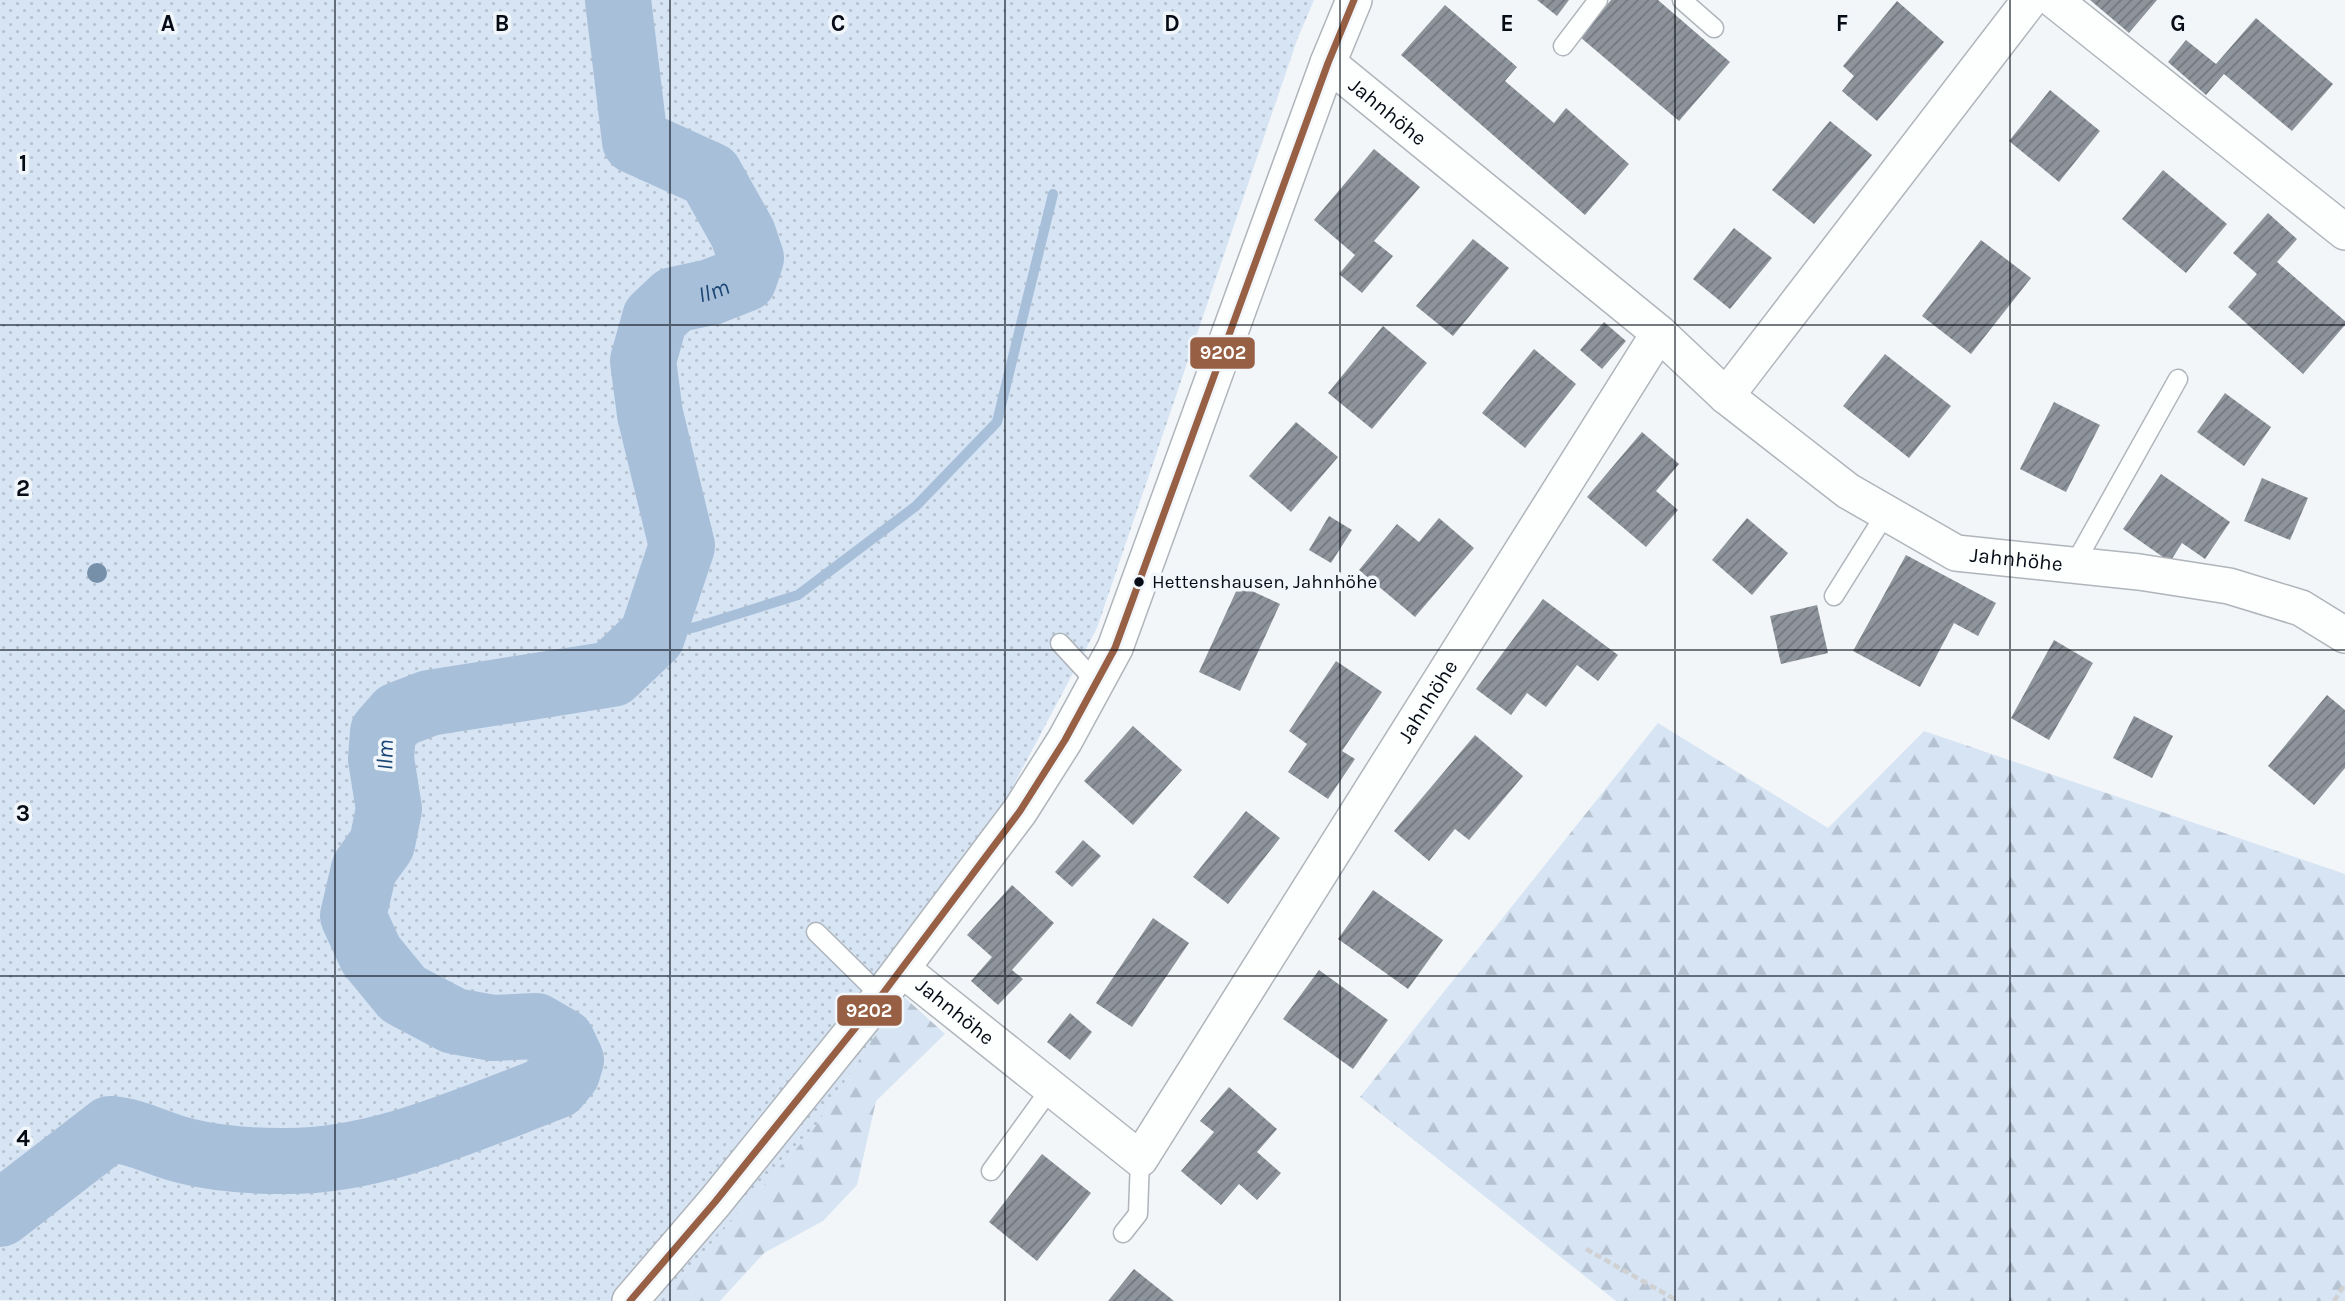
<svg xmlns="http://www.w3.org/2000/svg" width="2345" height="1301" viewBox="0 0 2345 1301" font-family="Karla,sans-serif">
  <defs>
    <pattern id="grass-dots" width="8" height="8" patternUnits="userSpaceOnUse" patternTransform="scale(1.75)"><rect width="8" height="8" fill="#d6e4f4"/><path d="M2 2h.1M6 6h.1" fill="none" stroke="#b6c2d0" stroke-width="1.8" stroke-linecap="round"/></pattern>
    <pattern id="forest-firs" width="22" height="20" patternUnits="userSpaceOnUse" patternTransform="scale(1.75)"><rect width="22" height="20" fill="#d6e4f4"/><path d="M5 1l3.5 6h-7zM16 11l3.5 6h-7z" fill="#b6c2d0"/></pattern>
    <pattern id="building-hatch" width="6" height="6" patternUnits="userSpaceOnUse" patternTransform="scale(1.75)"><rect width="6" height="6" fill="#8e949c"/><path d="M-1 1l2-2M0 6l6-6M5 7l2-2" fill="none" stroke="#72777e"/></pattern>
  </defs>
  <rect width="100%" height="100%" fill="#f3f6f9"/>
  <path fill="url(#grass-dots)" d="M0,0H1314L1297,40L1097,628L902,995L813,1130L660,1301L0,1300Z"/>
  <g fill="url(#forest-firs)">
    <path d="M1658,723L1828,828L1924,731L2345,874V1301H1616L1360,1097Z"/>
    <path d="M902,995L945,1034L876,1101L857,1185L823,1221L764,1253L720,1301H660L813,1130Z"/>
  </g>
  <g fill="none" stroke-linecap="round" stroke-linejoin="round">
    <path stroke="#a8bfd9" stroke-width="10" d="M652,636L696,627L798,595L916,506L997,422L1053,194"/>
    <path stroke="#a8bfd9" stroke-width="66" id="s1" d="M0,1214L110,1129C138,1131 159,1145 186,1151C214,1158 251,1161 281,1161C376,1163 469,1119 556,1086L567,1073L571,1060L562,1041L536,1026L493,1028L454,1021L403,994L371,955L353,916L364,869L382,844L389,809L381,759L383,732L398,715L429,703L612,674L652,636L682,546L650,414L643,361L655,318L674,300L711,292L744,279L751,258L743,234L710,175L635,141L618,0"/>
  </g>
  <g fill="url(#building-hatch)">
    <path d="M1537,0H1569L1557,16Z"/>
    <path d="M1611,0H1658L1730,62L1679,121L1580,37Z"/>
    <path d="M2090,0H2157L2129,33Z"/>
    <path d="M1897,1L1944,42L1877,121L1842,91L1854,76L1843,66Z"/>
    <path d="M1445,5L1517,67L1505,81L1554,123L1566,108L1629,164L1585,215L1401,55Z"/>
    <path d="M2256,18L2333,84L2292,131L2224,74L2206,95L2168,62L2186,40L2216,64Z"/>
    <path d="M2050,90L2100,131L2059,182L2009,141Z"/>
    <path d="M1830,121L1872,155L1814,224L1772,190Z"/>
    <path d="M1374,149L1420,187L1374,241L1393,256L1362,293L1339,274L1355,255L1314,220Z"/>
    <path d="M2163,170L2227,224L2186,273L2122,219Z"/>
    <path d="M2268,213L2297,239L2277,262L2345,321V325L2303,374L2228,307L2257,274L2233,253Z"/>
    <path d="M1734,228L1772,258L1730,309L1693,279Z"/>
    <path d="M1473,239L1509,268L1453,336L1416,306Z"/>
    <path d="M1981,240L2031,278L1971,354L1922,316Z"/>
    <path d="M1604,322L1626,341L1602,369L1580,350Z"/>
    <path d="M1383,326L1427,363L1372,429L1328,393Z"/>
    <path d="M1534,349L1576,384L1525,448L1482,413Z"/>
    <path d="M1885,354L1951,406L1909,458L1843,406Z"/>
    <path d="M2225,393L2271,427L2244,466L2197,432Z"/>
    <path d="M2054,402L2100,425L2066,492L2020,469Z"/>
    <path d="M1296,422L1338,457L1291,512L1249,476Z"/>
    <path d="M1642,432L1679,464L1656,491L1678,510L1646,547L1587,497Z"/>
    <path d="M2161,474L2230,522L2205,559L2182,543L2170,562L2123,529Z"/>
    <path d="M2262,478L2308,498L2290,540L2244,521Z"/>
    <path d="M1329,516L1352,530L1331,563L1309,550Z"/>
    <path d="M1439,518L1474,548L1415,617L1359,570L1397,524L1419,542Z"/>
    <path d="M1747,518L1788,553L1752,595L1712,560Z"/>
    <path d="M1906,555L1996,603L1978,636L1954,623L1920,687L1853,651Z"/>
    <path d="M1239,585L1280,604L1240,691L1199,672Z"/>
    <path d="M1543,599L1618,655L1598,681L1577,665L1546,707L1527,693L1511,715L1476,689Z"/>
    <path d="M1817,605L1828,653L1781,664L1770,616Z"/>
    <path d="M2054,640L2093,663L2049,740L2011,718Z"/>
    <path d="M1336,661L1382,692L1342,751L1355,759L1328,799L1288,772L1307,744L1289,731Z"/>
    <path d="M2327,695L2345,710V768L2314,805L2268,766Z"/>
    <path d="M2134,716L2173,736L2152,778L2113,758Z"/>
    <path d="M1133,726L1182,770L1133,825L1084,781Z"/>
    <path d="M1475,735L1523,776L1469,840L1455,829L1429,861L1394,831Z"/>
    <path d="M1246,811L1280,838L1228,904L1193,877Z"/>
    <path d="M1083,840L1101,856L1072,887L1055,872Z"/>
    <path d="M1012,885L1054,923L1012,970L1023,979L998,1005L971,981L992,957L967,935Z"/>
    <path d="M1373,890L1443,940L1408,989L1338,939Z"/>
    <path d="M1153,918L1189,943L1132,1027L1096,1003Z"/>
    <path d="M1319,970L1388,1020L1353,1069L1283,1019Z"/>
    <path d="M1070,1013L1092,1032L1070,1060L1047,1042Z"/>
    <path d="M1229,1087L1277,1129L1257,1152L1281,1173L1257,1200L1239,1184L1221,1205L1181,1171L1214,1132L1200,1121Z"/>
    <path d="M1042,1154L1091,1193L1037,1261L989,1222Z"/>
    <path d="M1134,1269L1174,1301H1108Z"/>
  </g>
  <g fill="none" stroke-linecap="round" stroke-linejoin="round">
    <g stroke="#afb5bb" stroke-width="21">
      <g id="service">
        <path d="M1682,0L1714,28"/>
        <path d="M1563,46L1598,0"/>
        <path d="M2074,565L2178,379"/>
        <path d="M1834,596L1886,513"/>
        <path d="M1060,643L1097,683"/>
        <path d="M816,932L881,996"/>
        <path d="M991,1171L1051,1088"/>
        <path d="M1123,1233L1138,1214L1140,1159"/>
      </g>
    </g>
    <g stroke="#afb5bb" stroke-width="38">
      <g id="minor">
        <path d="M2054,0L2345,232"/>
        <path id="s2" d="M1328,63L1659,333L1726,396L1848,491L1956,553L2139,572L2229,586L2301,608L2345,635"/>
        <path d="M1726,396L2030,0"/>
        <path id="s3" d="M902,969L1140,1159L1659,333"/>
        <path d="M630,1301L715,1202L881,996L1020,811L1065,740L1115,648L1328,63L1354,0"/>
      </g>
    </g>
    <g stroke="#d0d1d3" stroke-width="4.5" stroke-dasharray="7 3.5" stroke-linecap="butt">
      <path d="M1586,1249L1678,1301"/>
      <path d="M2334,1301L2345,1284"/>
    </g>
    <use href="#service" stroke="#fdfefe" stroke-width="18"/>
    <use href="#minor" stroke="#fdfefe" stroke-width="35"/>
    <g stroke="#f1f6fb" stroke-width="12">
      <path id="bus-1" d="M630,1301L715,1202L881,996L1020,811L1065,740L1115,648L1328,63L1354,0"/>
    </g>
    <use href="#bus-1" stroke="#975f44" stroke-width="7"/>
  </g>
  <circle fill="#7690aa" cx="97" cy="573" r="10"/>
  <path fill="none" stroke="#050c15" stroke-width="2" stroke-opacity="0.55" d="M335,0V1301M670,0V1301M1005,0V1301M1340,0V1301M1675,0V1301M2010,0V1301M0,325H2345M0,650H2345M0,976H2345"/>
  <circle fill="#050c15" stroke="#f1f6fb" stroke-width="2.5" cx="1139" cy="582" r="6"/>
  <g text-anchor="middle" dominant-baseline="central" stroke-width="7" stroke-linejoin="round" paint-order="stroke">
    <g font-size="19" fill="#050c15" stroke="#f1f6fb" text-anchor="start">
      <text x="1152" y="582">Hettenshausen, Jahnhöhe</text>
    </g>
    <g font-size="21" fill="#050c15" stroke="#f1f6fb">
      <text stroke="none"><textPath href="#s2" startOffset="77">Jahnhöhe</textPath></text>
      <text stroke="none"><textPath href="#s2" startOffset="859">Jahnhöhe</textPath></text>
      <text stroke="none"><textPath href="#s3" startOffset="845">Jahnhöhe</textPath></text>
      <text stroke="none"><textPath href="#s3" startOffset="68">Jahnhöhe</textPath></text>
    </g>
    <g font-size="23" font-style="italic" fill="#194473" stroke="#f1f6fb">
      <text stroke="none"><textPath href="#s1" startOffset="1801">Ilm</textPath></text>
      <text transform="translate(385 755) rotate(-89)">Ilm</text>
    </g>
  </g>
  <g font-size="23" text-anchor="middle" font-weight="bold" fill="#050c15" stroke="#f1f6fb" stroke-width="7" stroke-linejoin="round" paint-order="stroke">
    <text x="168" y="31">A</text>
    <text x="502" y="31">B</text>
    <text x="838" y="31">C</text>
    <text x="1172" y="31">D</text>
    <text x="1507" y="31">E</text>
    <text x="1842" y="31">F</text>
    <text x="2178" y="31">G</text>
    <text x="23" y="171">1</text>
    <text x="23" y="496">2</text>
    <text x="23" y="821">3</text>
    <text x="23" y="1146">4</text>
  </g>
  <g stroke="#f1f6fb" stroke-width="2.5">
    <rect x="1189" y="336" width="67" height="34" rx="7" fill="#975f44"/>
    <rect x="836" y="994" width="67" height="33" rx="7" fill="#975f44"/>
  </g>
  <g font-size="19" text-anchor="middle" font-weight="bold" fill="#fff">
    <text x="1223" y="359">9202</text>
    <text x="869" y="1017">9202</text>
  </g>
</svg>
